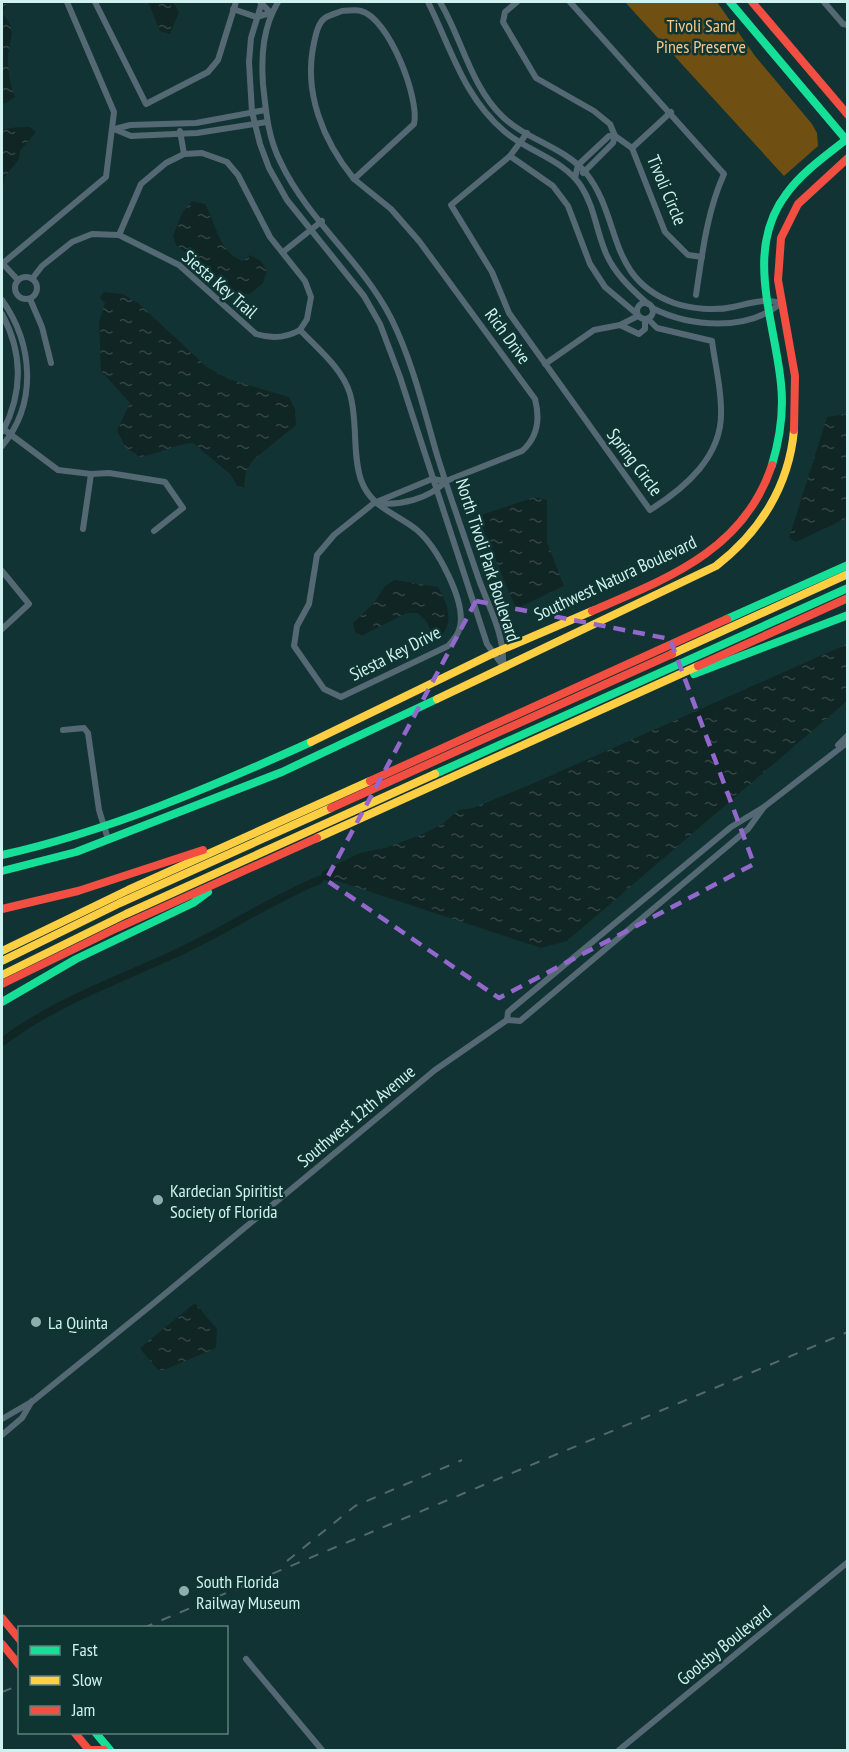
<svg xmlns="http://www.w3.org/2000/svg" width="849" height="1752" viewBox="0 0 849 1752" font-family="'PT Sans Narrow',sans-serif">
  <defs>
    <pattern id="water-ripples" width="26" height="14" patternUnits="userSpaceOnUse" patternTransform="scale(1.5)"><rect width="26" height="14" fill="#102625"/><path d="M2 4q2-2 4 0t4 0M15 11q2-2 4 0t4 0" fill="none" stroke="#324645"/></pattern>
  </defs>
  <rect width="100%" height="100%" fill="#123333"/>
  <path fill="#704f13" d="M625,2H717L755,56L812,124L817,133L818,146L784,176Z"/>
  <g fill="url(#water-ripples)">
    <path d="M2,2H7L3,14C14,28 13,33 9,49C6,61 10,86 15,97L5,104L2,102Z"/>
    <path d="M148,2H173L179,12L170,34L160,31Z"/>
    <path d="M20,127H30L36,132L20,151L19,159L5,177L2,190V129Z"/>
    <path d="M192,201L205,204C217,225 219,253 243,261L250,255L261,261L267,271L263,283L250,294L237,293L176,245L173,236L182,213Z"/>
    <path d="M103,292L123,294L138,303L207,367L228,379L289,397L295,409L296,425L253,460L246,471L244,488L237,486L231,475L193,443C175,444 159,454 140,457L125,447L117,430L130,403L101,371L99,322L105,303L100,298Z"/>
    <path d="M847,414V518L796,542L789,538L827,417Z"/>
    <path d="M535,497L547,500V542L564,586L516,609L478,516Z"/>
    <path d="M395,580L438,587C449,607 456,625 435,642L427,622L418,613H407L361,636L355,632L353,623L373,604L385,586Z"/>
    <path d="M847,644V701L567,941L541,948L337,881L319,880L323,871L360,853L385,848L418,836L441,825L459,810L473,808L534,783Z"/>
    <path d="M195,1303L217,1329L216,1348L164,1370H158L141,1350V1347Z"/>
  </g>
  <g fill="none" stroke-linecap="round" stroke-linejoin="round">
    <path stroke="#102625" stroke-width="8" d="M2,1042C56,1001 119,980 181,951C228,929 271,900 319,880"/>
    <g stroke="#556974" stroke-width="6">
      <path d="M95,2L146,104L208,72L218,60L236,2"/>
      <path d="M262,2L251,38L249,62L252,112L260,144L269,168L287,200L364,296L380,324L400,377L487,644L503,666"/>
      <path d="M278,2C263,27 261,55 263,84C266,112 268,138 281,163C308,220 362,261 391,318C412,360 424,410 437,455C449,494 463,532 476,571C486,603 505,632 503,666"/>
      <path d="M428,2C451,48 463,96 504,131C528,152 563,159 581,186C594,206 596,229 605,251C613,272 631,289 648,304"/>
      <path d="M440,2C462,39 471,87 503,117C527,140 564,147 586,173C622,218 606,278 674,303C691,309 715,311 733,307C751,303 763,298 781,303"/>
      <path d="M517,2L505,12L503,22L536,78L594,111L610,124L615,136L632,148L665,232L688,255L702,257"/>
      <path d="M570,2L724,174C707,211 702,255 696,295"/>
      <path d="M824,2L843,24L848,25"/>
      <path d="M233,9L256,17L271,13L260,2"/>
      <path d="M342,11C348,11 356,9 361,11C389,18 420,99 414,124L354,179C323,141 303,92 314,43C316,34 318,23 325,18C329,15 337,13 342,11Z"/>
      <path d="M114,129L131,136L197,133L267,122"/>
      <path d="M115,129L130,125L196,123L265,110"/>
      <path d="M180,131L184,154"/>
      <path d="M632,148L671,112"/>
      <path d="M510,156L527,133"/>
      <path d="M583,173L613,143L615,136"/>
      <path d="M575,178L578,165L609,136H615"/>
      <path d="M119,235L141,184L166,163L184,154L202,153L227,162L238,175L270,237L305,281L311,297L307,319L300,330"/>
      <path d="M283,252L322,221"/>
      <path d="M2,263L18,280"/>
      <path d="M2,264L106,177L114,112L67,2"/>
      <circle cx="26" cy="288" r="11"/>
      <path d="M32,279L42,266L72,242L92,234L119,235L179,265L256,334C272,339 286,338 300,330"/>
      <path d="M30,299L42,327L51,363"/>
      <path d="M2,300C33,344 38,403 2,446"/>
      <circle cx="645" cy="311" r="8"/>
      <path d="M652,308C690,327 747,332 781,303"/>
      <path d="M2,314C23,353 23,392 3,431"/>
      <path d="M637,314L605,287L590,264L568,206L553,186L510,156L451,205L492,272L509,313L650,510C685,488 723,456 721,410C721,387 715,364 712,341L657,328L648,319"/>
      <path d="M620,325L639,334L645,329V319"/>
      <path d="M300,330C318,349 343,369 350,394C358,422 352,453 361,480C371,508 396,513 417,530C437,547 466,601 460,627C458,635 454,640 448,646L341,697L324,689L294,646L297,626L309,604L317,555L334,535L374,503L432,479L446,481L522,451C538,437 540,418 535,399L419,241L391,209L354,179"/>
      <path d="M545,364L594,330L620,325L638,316"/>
      <path d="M2,428L58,470L91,474L83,529"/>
      <path d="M91,474L109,473L165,482L183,508L154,531"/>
      <path d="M376,503C400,506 429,499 446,481"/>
      <path d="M2,571L29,604L2,629"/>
      <path d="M63,730L84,728L88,733L99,810L108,839"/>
      <path d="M838,745L848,735"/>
      <path d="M507,1020L508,1012L731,827L764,807L848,742"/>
      <path d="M2,1419L33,1401L154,1303L435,1070L507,1020L520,1021L748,829L764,807"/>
      <path d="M2,1435L22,1418L32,1401"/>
      <path d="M246,1659L322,1750"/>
      <path d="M619,1750L848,1562"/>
    </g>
    <g stroke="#16e098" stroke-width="8">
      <path d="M730,2L848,142"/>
      <path d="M772,465C780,438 784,411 781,384C775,320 743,250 787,193C803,171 827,155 848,138"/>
      <path d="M727,619L848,565"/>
      <path d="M694,674L848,615"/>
      <path d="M435,774L848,588"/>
      <path d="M2,855C106,832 214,786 311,742"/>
      <path d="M2,871L76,852L282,772L437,699"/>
      <path d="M2,1002L76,959L193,903L208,892"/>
      <path d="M95,1732L110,1750"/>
    </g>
    <g stroke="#ffcf43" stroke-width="8">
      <path d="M672,654L848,574"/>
      <path d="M437,699L716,566C760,532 789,486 794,430"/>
      <path d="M311,742L492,654L592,611"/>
      <path d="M317,838L698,666"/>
      <path d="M2,951L128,890L370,781"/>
      <path d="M2,961L120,903L331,808"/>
      <path d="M2,975L126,914L435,774"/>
    </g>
    <g stroke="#f24e42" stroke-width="8">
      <path d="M752,2L848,115"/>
      <path d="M794,430L795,376L778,280L781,238L798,204L848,158"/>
      <path d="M592,611C669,578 744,550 772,465"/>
      <path d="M698,666L848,598"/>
      <path d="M370,781L727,619"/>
      <path d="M331,808L672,654"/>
      <path d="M2,909L78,891L203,850"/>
      <path d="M2,984L117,928L317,838"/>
      <path d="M2,1618L20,1640"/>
      <path d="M2,1644L20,1666"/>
      <path d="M74,1732L89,1750"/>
      <path d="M88,1750H104"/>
    </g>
    <g stroke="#53696e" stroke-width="2" stroke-dasharray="10 10" stroke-linecap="butt">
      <path d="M287,1561L355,1506L462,1460"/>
      <path d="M143,1628L848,1332"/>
      <path d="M2,1692L20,1685"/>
    </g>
  </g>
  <path fill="none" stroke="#9467cd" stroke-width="4.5" stroke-dasharray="12 8" stroke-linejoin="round" d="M476,601L670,639L754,864L499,998L326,880Z"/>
  <g fill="#8daead" stroke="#0f3533" stroke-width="2">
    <circle cx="158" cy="1200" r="6"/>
    <circle cx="36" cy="1322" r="6"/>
    <circle cx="184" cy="1591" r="6"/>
  </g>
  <g text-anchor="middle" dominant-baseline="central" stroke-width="5" stroke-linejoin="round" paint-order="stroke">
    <g font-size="18" fill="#f9c789" stroke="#0f3533">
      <text x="701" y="25">Tivoli Sand<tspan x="701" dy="21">Pines Preserve</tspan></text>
    </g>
    <g font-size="18" fill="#cff1ef" stroke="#0f3533">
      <text transform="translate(667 190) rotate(67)">Tivoli Circle</text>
      <text transform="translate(220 284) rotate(41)">Siesta Key Trail</text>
      <text transform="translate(508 336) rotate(54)">Rich Drive</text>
      <text transform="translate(635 462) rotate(53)">Spring Circle</text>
      <text transform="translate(488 560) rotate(72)">North Tivoli Park Boulevard</text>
      <text transform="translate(615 578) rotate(-25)">Southwest Natura Boulevard</text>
      <text transform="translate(395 653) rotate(-27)">Siesta Key Drive</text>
      <text transform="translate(356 1116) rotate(-40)">Southwest 12th Avenue</text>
      <text transform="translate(724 1645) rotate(-39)">Goolsby Boulevard</text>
    </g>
    <g font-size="18" fill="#cff1ef" stroke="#0f3533" text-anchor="start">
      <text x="170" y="1190">Kardecian Spiritist<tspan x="170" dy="21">Society of Florida</tspan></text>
      <text x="48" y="1322">La Quinta</text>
      <text x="196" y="1581">South Florida<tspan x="196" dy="21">Railway Museum</tspan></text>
    </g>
  </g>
  <rect width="849" height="1752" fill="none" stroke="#cff1ef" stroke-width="6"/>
  <rect x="18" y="1626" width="210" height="108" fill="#0f3533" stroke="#5c807e" stroke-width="1.5"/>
  <rect x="30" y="1646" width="30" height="9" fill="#16e098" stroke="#5c807e" stroke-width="1.5"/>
  <text x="72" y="1656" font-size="18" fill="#cff1ef">Fast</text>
  <rect x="30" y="1676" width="30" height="9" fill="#ffcf43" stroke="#5c807e" stroke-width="1.5"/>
  <text x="72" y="1686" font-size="18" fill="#cff1ef">Slow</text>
  <rect x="30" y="1706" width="30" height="9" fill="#f24e42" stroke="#5c807e" stroke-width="1.5"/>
  <text x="72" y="1716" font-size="18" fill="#cff1ef">Jam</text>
</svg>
